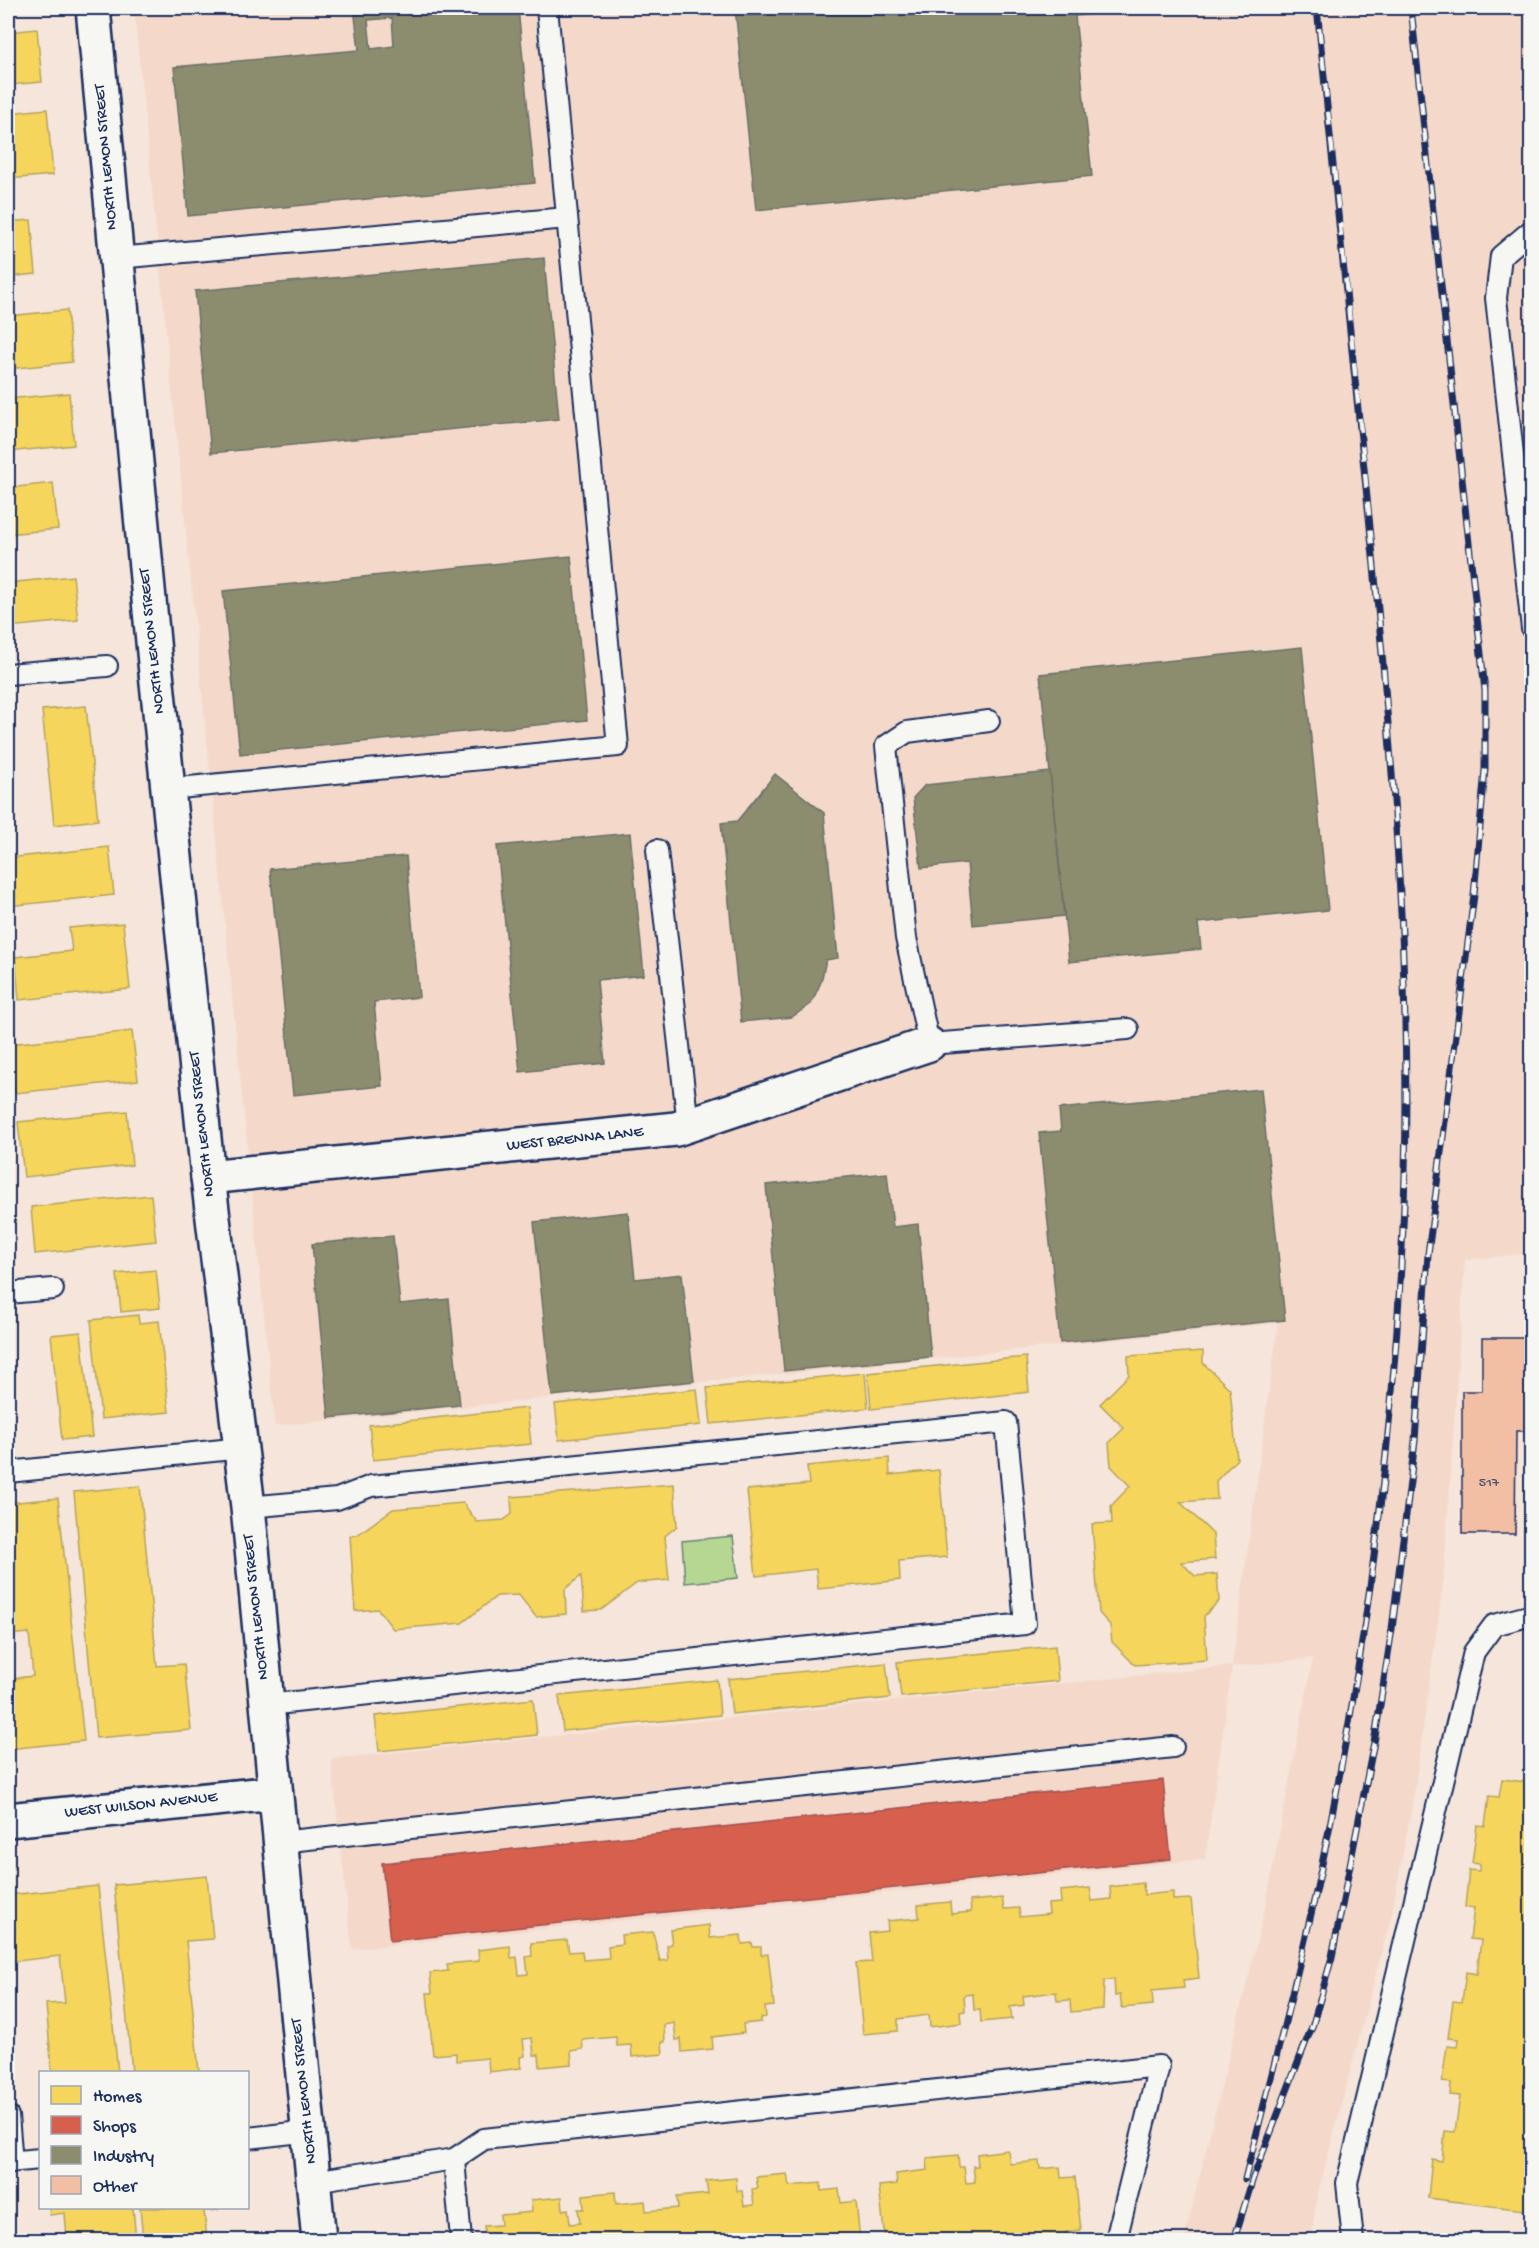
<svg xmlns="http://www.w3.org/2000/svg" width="1539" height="2248" viewBox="0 0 1539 2248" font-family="'Gochi Hand',sans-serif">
  <rect width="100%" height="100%" fill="#f5e5db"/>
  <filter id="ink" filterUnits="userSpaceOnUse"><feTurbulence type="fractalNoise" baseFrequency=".0167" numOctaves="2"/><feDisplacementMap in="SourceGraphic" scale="12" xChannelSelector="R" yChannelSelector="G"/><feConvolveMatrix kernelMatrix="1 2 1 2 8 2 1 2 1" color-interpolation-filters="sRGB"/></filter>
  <g filter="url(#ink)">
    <path fill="#f4d9ca" d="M134,8H1531V1253L1465,1260L1443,1584L1414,1795L1392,1913L1316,2201L1311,2240H1184L1265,1908L1313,1658L1232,1667L1205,1859L352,1949L331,1759L1232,1666L1278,1323L275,1426Z"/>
    <path fill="#b6d791" stroke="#688378" stroke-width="1.5" d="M733,1536L738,1578L685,1583L682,1541Z"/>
    <g fill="#f6d55c" stroke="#b4a35d" stroke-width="1.5">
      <path d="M37,29L42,82L8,85V32Z"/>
      <path d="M47,109L53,175L8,179V113Z"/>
      <path d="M31,220L36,274L8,277V222Z"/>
      <path d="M67,310L72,362L8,369V316Z"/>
      <path d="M69,393L74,445L8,452V399Z"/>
      <path d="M53,483L58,529L8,534V488Z"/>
      <path d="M73,576L78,620L8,627V583Z"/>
      <path d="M86,706L98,820L54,825L42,710Z"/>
      <path d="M109,847L114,895L8,906V858Z"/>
      <path d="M123,923L130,989L19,1000L15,957L72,951L69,928Z"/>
      <path d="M132,1031L138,1080L15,1093L9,1044Z"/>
      <path d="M127,1111L132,1165L24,1177L18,1122Z"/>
      <path d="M151,1195L156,1241L35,1254L31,1207Z"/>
      <path d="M156,1270L160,1308L121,1312L117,1274Z"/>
      <path d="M138,1315L139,1323L159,1321L169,1412L101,1419L91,1320Z"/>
      <path d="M81,1332L92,1437L62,1440L51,1335Z"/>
      <path d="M1203,1351V1363L1230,1389L1237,1459L1216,1481L1217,1499L1180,1502L1213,1534L1215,1559L1181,1562L1195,1576L1217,1574L1219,1601L1204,1616L1207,1660L1135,1665L1112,1642L1110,1625L1099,1613L1092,1524L1112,1523L1111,1506L1130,1486L1111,1466L1109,1443L1124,1428L1100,1404L1129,1375L1128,1356Z"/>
      <path d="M1026,1357L1029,1392L871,1409L868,1373Z"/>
      <path d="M865,1373L868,1408L711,1424L707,1388Z"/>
      <path d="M697,1389L701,1425L559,1440L555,1404Z"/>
      <path d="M527,1408L531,1444L373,1460L369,1425Z"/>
      <path d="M889,1458L890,1475L939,1470L947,1557L899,1561L900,1580L858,1585L818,1589L816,1569L756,1576L747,1490L809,1484L807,1466Z"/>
      <path d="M674,1484L677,1526L665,1536L669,1580L637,1583L601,1610L584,1611L581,1576L565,1589L566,1614L536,1617L519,1595L497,1596L462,1623L429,1626L393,1629L378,1609L355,1611L350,1536L357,1535L393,1509L463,1503L477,1522L504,1520L512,1514L511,1497Z"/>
      <path d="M140,1486L157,1666L184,1664L191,1730L96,1738L74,1492Z"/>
      <path d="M58,1498L84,1741L8,1749V1679L33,1676L29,1633L8,1635V1503Z"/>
      <path d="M1055,1646L1058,1681L901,1697L897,1662Z"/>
      <path d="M886,1663L890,1698L732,1714L728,1679Z"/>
      <path d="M717,1680L720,1715L563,1731L559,1696Z"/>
      <path d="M533,1699L537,1735L379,1751L375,1716Z"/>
      <path d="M1502,1779L1532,1783V2211L1428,2198L1432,2159L1442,2161L1445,2131L1455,2132L1460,2096L1450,2095L1451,2083L1442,2082L1447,2046L1457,2047L1458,2039L1448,2038L1453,2001L1462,2002L1466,1972L1477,1974L1481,1940L1470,1939L1474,1908L1465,1907L1469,1870L1479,1871L1480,1864L1472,1863L1477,1825L1485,1826L1489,1796L1499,1797Z"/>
      <path d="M207,1876L213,1939L186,1941L199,2072H132L114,1885Z"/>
      <path d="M1143,1883L1144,1895L1173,1892V1900L1191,1899L1199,1978L1183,1980L1184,1988L1152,1991L1153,2005L1122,2008L1120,1995L1115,1996L1114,1979L1104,1981L1103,2009L1071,2012L1070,2000L1057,2001L1056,1992L1023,1996L1024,2005L1010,2007L1012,2019L981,2022L980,2010H974L973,1994L964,1995L965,2011L960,2012L961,2023L930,2027L929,2015L898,2019V2031L863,2034L856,1963L872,1962L869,1933L888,1931L887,1921L919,1918L918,1905L950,1902L951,1914L971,1912L970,1901L1002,1898L1004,1909L1019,1908L1020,1917L1049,1914L1048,1904L1061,1903L1060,1891L1090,1888L1092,1901L1111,1899L1110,1887Z"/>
      <path d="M98,1886L118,2072H52L46,2004L65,2003L60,1956L8,1962V1895Z"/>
      <path d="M709,1925L710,1938L741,1935L742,1944L752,1943L753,1947H761V1955L768,1954L774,2006L765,2007L766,2017L761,2018V2022L743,2024L744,2033L712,2037L713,2049L682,2052L681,2039L676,2040L674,2023L664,2025L665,2042H662L663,2054L632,2057L631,2045L617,2046L616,2037L582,2040L583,2049L571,2051L572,2064L540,2067L539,2055H534L532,2038L523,2039L525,2056L520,2057L521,2068L489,2072L488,2058L456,2061V2053L433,2055L427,1993H432L430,1973L448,1971L447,1964L479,1961L478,1950L510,1946L511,1958L517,1957L519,1975L528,1974L526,1957L532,1956L531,1943L567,1940L569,1952L582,1951L583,1960L609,1958L608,1946L622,1944L621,1935L653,1932L660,1961L668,1960L667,1945L672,1944L670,1930Z"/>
      <path d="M1008,2150L1010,2164L1039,2161L1040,2169L1060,2167L1061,2178L1075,2177L1081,2230L1066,2232L1067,2240H885L879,2186L897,2184L896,2174L928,2170L927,2158L958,2155L959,2167H964L966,2183L975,2182L973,2166H978L977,2154Z"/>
      <path d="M787,2174L789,2186L821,2183V2191L839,2189L841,2203L856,2201L860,2240H485L484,2226L501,2225L500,2215L532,2212L531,2200L562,2197L563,2210L568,2209L570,2224L580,2223L578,2209H584L583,2195L615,2192L616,2204L645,2201L646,2211L678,2208L677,2197L708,2194L706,2181L736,2178L737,2191H742L744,2206L754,2205L752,2189L758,2188L756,2177Z"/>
      <path d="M49,2208H133L136,2240H67L65,2213L50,2215Z"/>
      <path d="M140,2208H217L218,2210L204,2211L207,2240H143Z"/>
    </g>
    <path fill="#d6604d" stroke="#9e5152" stroke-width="1.5" d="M1163,1780L1171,1859L390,1941L382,1863Z"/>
    <g fill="#8c8c6e" stroke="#6a7069" stroke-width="1.5" fill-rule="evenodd">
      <path d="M354,8H518L535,183L188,216L174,67L359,50ZM392,18L394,46L371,49L368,20Z"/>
      <path d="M735,8H1113L1114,12L1075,16L1092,176L756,210Z"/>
      <path d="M544,258L559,419L211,453L195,291Z"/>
      <path d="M571,556L587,720L240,754L223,591Z"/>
      <path d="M1302,647L1328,910L1198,923L1201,949L1069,962L1040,674Z"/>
      <path d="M1050,772L1064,916L973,925L967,863L921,868L913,798L925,785Z"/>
      <path d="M775,774L824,813L838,958L826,960L821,982L811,1004L792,1017L741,1022L721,823L737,821Z"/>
      <path d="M630,833L644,975L597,980L605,1063L520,1072L497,846Z"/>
      <path d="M406,856L419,997L374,1002L382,1086L293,1095L270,869Z"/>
      <path d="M1261,1089L1285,1320L1060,1343L1039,1133L1061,1131L1059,1109Z"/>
      <path d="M887,1173L893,1227L918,1224L931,1357L784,1371L766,1185Z"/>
      <path d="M628,1212L635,1279L682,1274L694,1381L552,1396L534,1222Z"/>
      <path d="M393,1236L400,1304L449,1299L460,1405L329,1418L312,1244Z"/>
    </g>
    <path fill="#f2bea4" stroke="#1b2f5e" stroke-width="1.5" d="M1482,1338H1532V1431H1516L1515,1534H1462V1391H1482Z"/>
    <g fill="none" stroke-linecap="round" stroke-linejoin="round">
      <g stroke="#1b2f5e" stroke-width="24">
        <g id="lane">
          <path d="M1532,230L1501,256L1496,298L1532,629"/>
          <path d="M117,258L567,218"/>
          <path d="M8,674L107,666"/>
          <path d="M989,721L907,732L886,746L906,938L929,1044L1128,1029"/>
          <path d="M168,789L618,746L547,8"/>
          <path d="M657,850L688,1125"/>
          <path d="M8,1293L53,1289"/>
          <path d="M8,1472L242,1448"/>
          <path d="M248,1507L337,1499L371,1486L1006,1422L1025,1624L267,1705"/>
          <path d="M280,1842L1173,1747"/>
          <path d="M8,2116L12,2162"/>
          <path d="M248,2138L310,2131"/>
          <path d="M454,2159L461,2240"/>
          <path d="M8,2162L40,2159"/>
          <path d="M314,2181L454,2159L484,2139L1159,2066L1116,2240"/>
          <path d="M1353,2240L1347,2183L1474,1652L1494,1625L1532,1615"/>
        </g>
      </g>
      <g stroke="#1b2f5e" stroke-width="38">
        <g id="street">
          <path d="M208,1177L676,1129L929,1044"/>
          <path d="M8,1820L275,1793"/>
        </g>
      </g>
      <g stroke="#1b2f5e" stroke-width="38">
        <path id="secondary" d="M93,8L155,663L208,1177L248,1507L319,2240"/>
      </g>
      <use href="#lane" stroke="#f6f6f2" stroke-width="20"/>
      <use href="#street" stroke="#f6f6f2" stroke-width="33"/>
      <use href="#secondary" stroke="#f6f6f2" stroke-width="33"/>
      <g stroke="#1b2f5e" stroke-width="7">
        <g id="rail">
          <path d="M1245,2179C1271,2076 1299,1973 1321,1869C1367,1650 1395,1428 1404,1204C1412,991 1394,778 1374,566C1356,380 1337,194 1317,8"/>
          <path d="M1234,2240L1253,2178L1313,2024L1332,1957L1375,1737L1392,1629L1415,1441L1428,1254L1474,895L1485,769V691L1411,8"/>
        </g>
      </g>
      <use href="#rail" stroke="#f6f6f2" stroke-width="4.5" stroke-dasharray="14" stroke-linecap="butt"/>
    </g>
  </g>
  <g text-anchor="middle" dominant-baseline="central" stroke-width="6" stroke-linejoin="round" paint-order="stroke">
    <g font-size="14" fill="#515370">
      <text x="1489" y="1483">517</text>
    </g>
    <g font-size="16" fill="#1b2f5e" stroke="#f6f6f2">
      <text transform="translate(107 157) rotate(-95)">NORTH LEMON STREET</text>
      <text transform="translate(153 641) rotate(-96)">NORTH LEMON STREET</text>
      <text transform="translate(203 1124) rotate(-96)">NORTH LEMON STREET</text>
      <text transform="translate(575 1140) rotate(-6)">WEST BRENNA LANE</text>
      <text transform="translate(257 1607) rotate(-96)">NORTH LEMON STREET</text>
      <text transform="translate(141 1806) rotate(-6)">WEST WILSON AVENUE</text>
      <text transform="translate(305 2091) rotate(-96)">NORTH LEMON STREET</text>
    </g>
  </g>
  <rect width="1539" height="2248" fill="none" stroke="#f6f6f2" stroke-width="30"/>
  <rect x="15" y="15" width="1509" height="2218" fill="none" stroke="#1b2f5e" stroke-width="2" filter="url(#ink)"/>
  <rect x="39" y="2071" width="210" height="138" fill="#f6f6f2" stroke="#9ea6b7" stroke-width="1.5"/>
  <rect x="51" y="2086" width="30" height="18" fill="#f6d55c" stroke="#9ea6b7" stroke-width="1.5"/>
  <text x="93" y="2101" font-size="18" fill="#1b2f5e">Homes</text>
  <rect x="51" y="2116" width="30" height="18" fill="#d6604d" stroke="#9ea6b7" stroke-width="1.5"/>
  <text x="93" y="2131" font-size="18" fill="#1b2f5e">Shops</text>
  <rect x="51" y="2146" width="30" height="18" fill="#8c8c6e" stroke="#9ea6b7" stroke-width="1.5"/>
  <text x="93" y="2161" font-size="18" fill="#1b2f5e">Industry</text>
  <rect x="51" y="2176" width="30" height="18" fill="#f2bea4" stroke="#9ea6b7" stroke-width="1.5"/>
  <text x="93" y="2191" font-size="18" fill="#1b2f5e">Other</text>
</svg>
